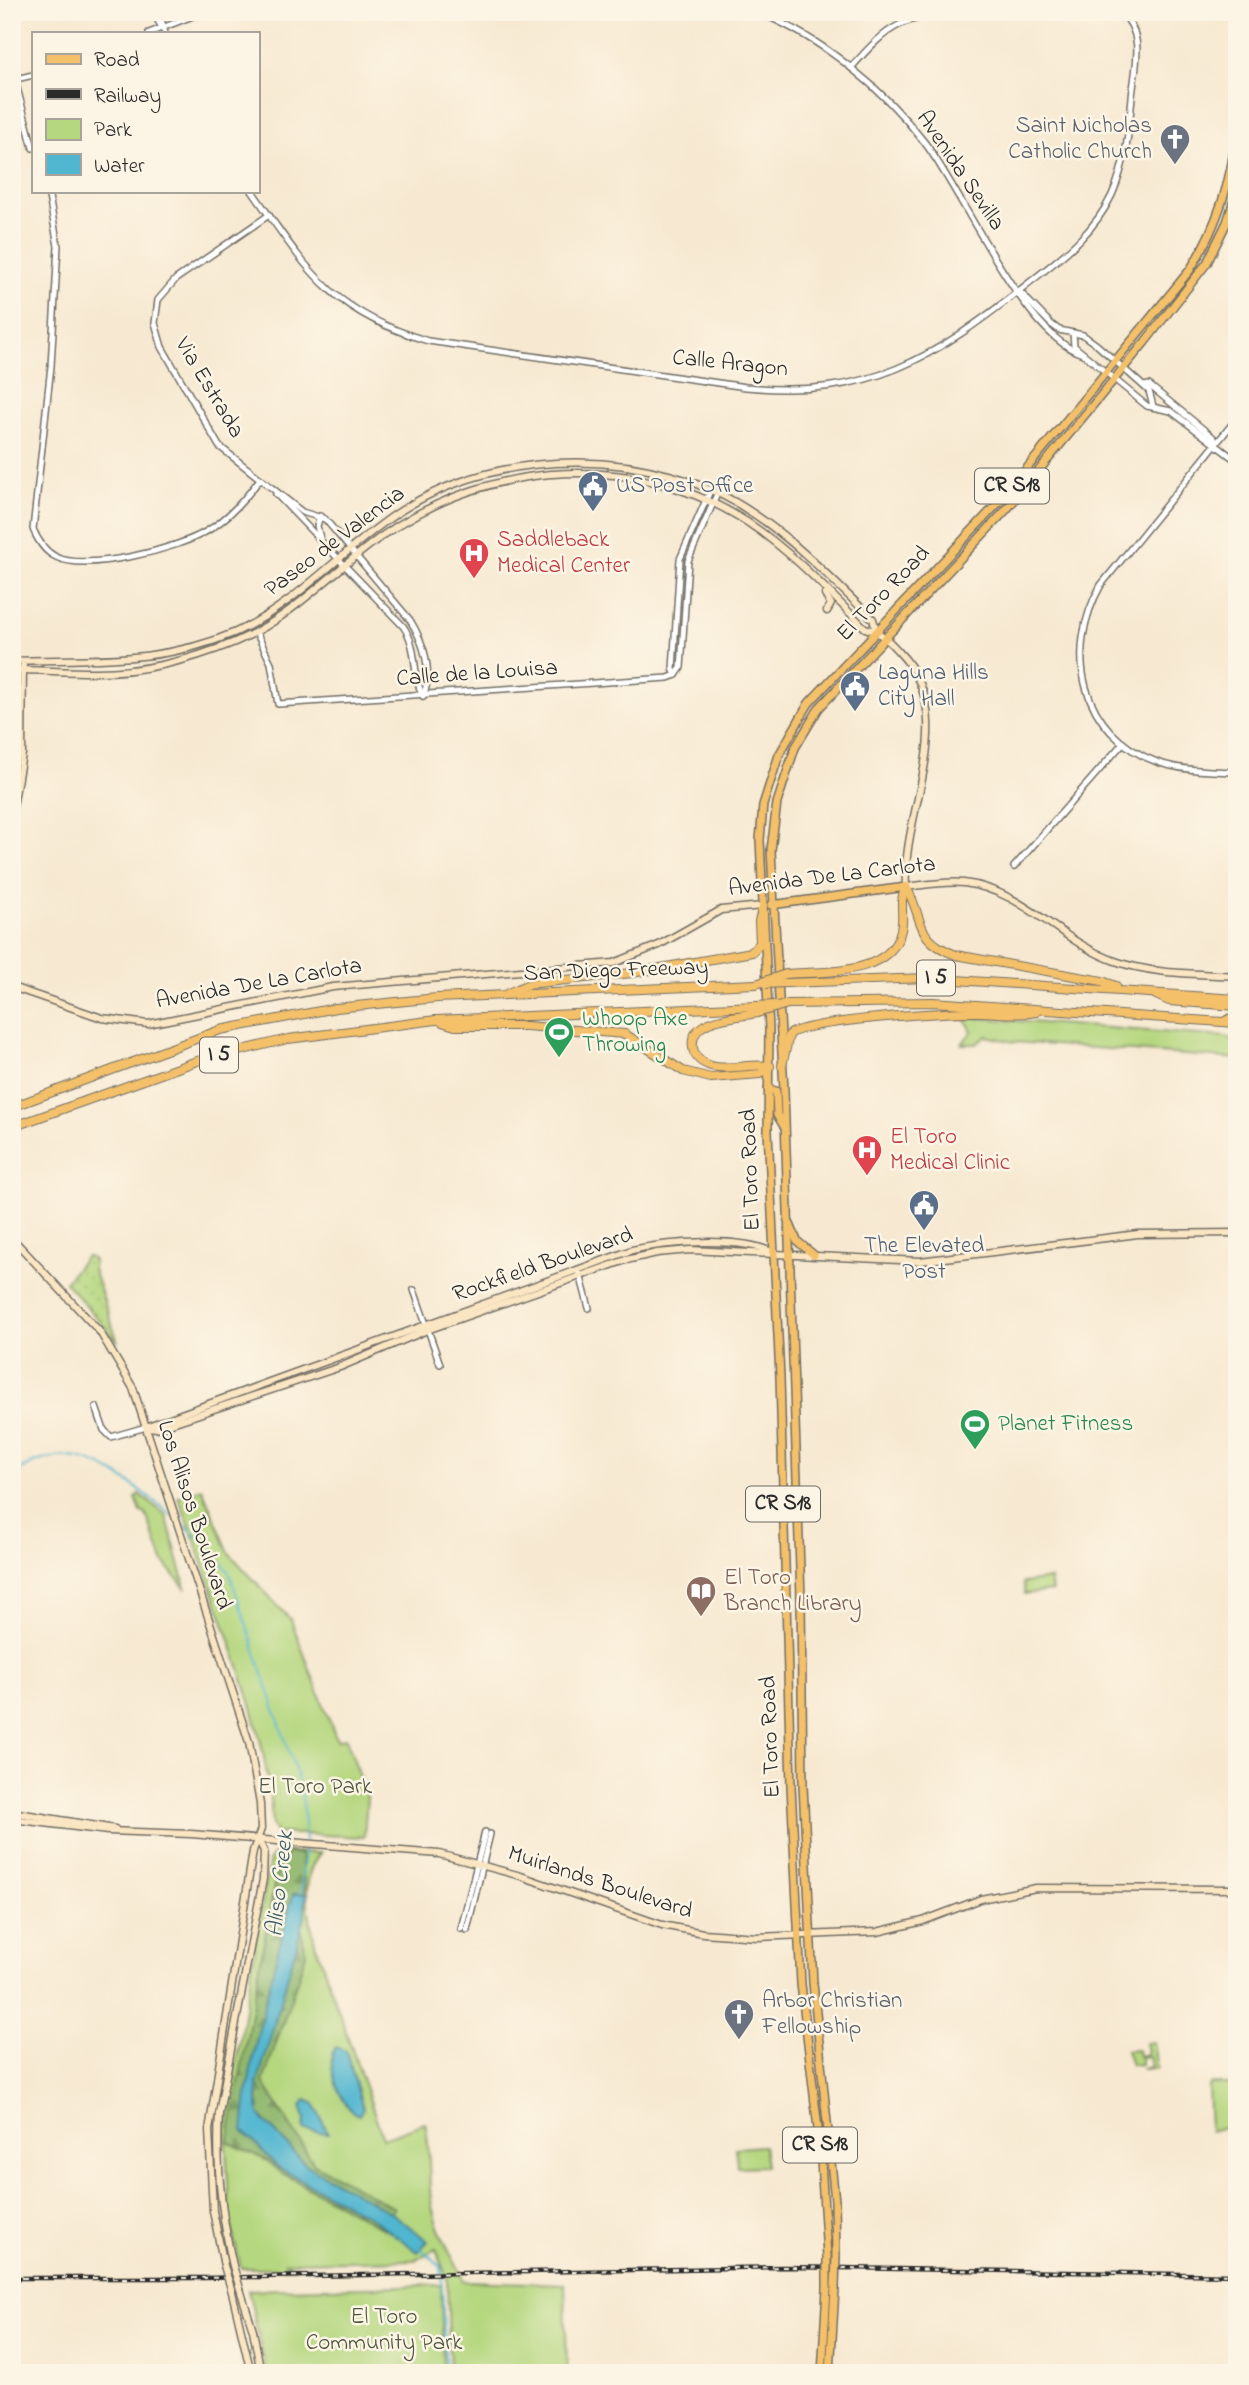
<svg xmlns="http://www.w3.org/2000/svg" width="1249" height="2385" viewBox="0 0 1249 2385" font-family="'Indie Flower',sans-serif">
  <defs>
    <pattern id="forest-firs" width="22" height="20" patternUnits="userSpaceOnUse" patternTransform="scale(1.75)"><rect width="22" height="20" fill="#90b86e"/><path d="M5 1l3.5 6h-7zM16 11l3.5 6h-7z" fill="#76965b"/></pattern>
    <pattern id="garden-dots" width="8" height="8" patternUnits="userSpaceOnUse" patternTransform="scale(1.75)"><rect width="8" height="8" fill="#b5d77f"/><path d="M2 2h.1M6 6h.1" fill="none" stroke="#9cb96e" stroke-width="1.8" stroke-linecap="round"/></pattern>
  </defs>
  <rect width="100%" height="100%" fill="#fcf5e5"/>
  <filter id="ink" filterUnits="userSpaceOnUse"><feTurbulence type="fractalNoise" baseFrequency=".0143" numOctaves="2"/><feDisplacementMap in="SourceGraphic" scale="14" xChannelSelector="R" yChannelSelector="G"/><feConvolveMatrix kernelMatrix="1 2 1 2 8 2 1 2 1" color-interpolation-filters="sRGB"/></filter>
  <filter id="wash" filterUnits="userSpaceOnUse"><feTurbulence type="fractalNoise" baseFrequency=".00686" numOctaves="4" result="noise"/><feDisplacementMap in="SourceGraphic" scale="28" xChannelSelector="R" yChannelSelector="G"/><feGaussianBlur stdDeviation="1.57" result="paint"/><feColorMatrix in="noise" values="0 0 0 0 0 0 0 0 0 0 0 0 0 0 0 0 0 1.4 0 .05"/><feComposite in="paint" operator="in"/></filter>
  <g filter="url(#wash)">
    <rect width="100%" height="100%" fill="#f7e9d1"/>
    <g fill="#b5d77f" stroke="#708155" stroke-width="2">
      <path d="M964,1017L1226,1037L1237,1041V1059L1014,1042L987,1036L976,1044H962L972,1031Z"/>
      <path d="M202,1488L229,1553L291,1620L337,1740L346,1738L367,1797L364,1837L277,1833L272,1826C270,1748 241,1671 215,1598C203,1564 192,1530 178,1497Z"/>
      <path d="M139,1494L166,1515L186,1589L163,1561L146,1514L141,1512L136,1498Z"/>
      <path d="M1050,1579L1052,1591L1025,1594L1023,1583Z"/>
      <path d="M278,1851L320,1853C299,1878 309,1914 315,1943L383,2138L425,2123C431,2149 428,2174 431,2200C435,2230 452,2254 464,2281L565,2284L567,2373H450L447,2279L436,2249L415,2260L284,2262L296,2268H241L230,2222L225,2130L270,1858Z"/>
      <path d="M1153,2042L1157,2068L1141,2069L1151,2067L1149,2056L1141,2057V2064L1131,2065L1126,2051L1137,2050L1138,2056L1144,2055L1147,2052L1145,2043Z"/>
      <path d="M1211,2084H1237V2124L1210,2131L1208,2087Z"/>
      <path d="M763,2146L766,2166L737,2167L736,2148Z"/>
      <path d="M441,2285L443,2373H267L248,2290Z"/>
    </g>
    <path fill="url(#forest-firs)" stroke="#5e724c" stroke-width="2" d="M288,1853L301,1854L305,1889L299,1918L306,1954L263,2082L314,2164L394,2208L384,2229L280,2172L268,2161L228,2142L277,1869Z"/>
    <path fill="url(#garden-dots)" stroke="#708155" stroke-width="2" d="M86,1256L93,1260V1269L118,1342L65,1282Z"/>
    <g fill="#51b6d0" stroke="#3e707e" stroke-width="2">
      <path d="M293,1894H306L305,1916L257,2084L259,2115L306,2165L395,2215L428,2241L418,2252L370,2217L279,2168L243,2131C249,2051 273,1972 293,1894Z"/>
      <path d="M336,2047L346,2051L363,2108L359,2115C342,2111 323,2061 336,2047Z"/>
      <path d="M305,2100L314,2103L328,2133L304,2130L305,2118L301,2107Z"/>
    </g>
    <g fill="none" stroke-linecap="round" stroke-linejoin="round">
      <g stroke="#51b6d0" stroke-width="2">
        <path d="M12,1476C74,1429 123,1478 173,1516"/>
        <path d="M180,1522L205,1542L229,1572L296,1773L303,1802L305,1841"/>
        <path d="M301,1893L305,1847"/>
        <path d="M420,2248L441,2266L446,2373"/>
      </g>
    </g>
  </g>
  <g filter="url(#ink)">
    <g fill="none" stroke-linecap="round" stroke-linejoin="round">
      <g stroke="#726e65" stroke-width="8">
        <g id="tertiary">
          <path d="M153,12L161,26"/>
          <path d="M159,12L165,33"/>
          <path d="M758,12C823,39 882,87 925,143C963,193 1025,338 1083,354"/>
          <path d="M149,33L203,12"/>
          <path d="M851,68C890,23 903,17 962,12"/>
          <path d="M12,69L33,148"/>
          <path d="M12,80L33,75"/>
          <path d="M48,191L58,246L51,366L33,529C38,541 44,551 56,557C86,572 178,549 207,531C229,518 245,499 260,479"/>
          <path d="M252,191C307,269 330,312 428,341L746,387C869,399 933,359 1025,286C1059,259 1093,235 1112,195C1126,164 1129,130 1132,97C1135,67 1146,35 1121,12"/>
          <path d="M269,215L176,279L158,300L155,323L162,347L219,446L302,512L325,519L410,620C423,641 434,672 423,696"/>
          <path d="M1019,291L1051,324L1059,330L1083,335L1097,345L1149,391L1153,406"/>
          <path d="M1073,333L1074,346L1147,406L1171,411L1237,461"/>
          <path d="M1144,386L1149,385L1214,438L1216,445"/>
          <path d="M1237,418L1101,585C1063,652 1081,734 1157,762C1182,771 1211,771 1237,772"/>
          <path d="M276,494L403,626C419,648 411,674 423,696"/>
          <path d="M320,516L317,526L320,538"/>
          <path d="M256,632L271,663L278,704L668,678L676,675"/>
          <path d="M676,675L673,669L680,559L710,491"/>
          <path d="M676,675L681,668L688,561L717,494"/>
          <path d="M1014,867L1123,743"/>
          <path d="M580,1274L589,1308"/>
          <path d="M414,1290L440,1364"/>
          <path d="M96,1407L104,1430L111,1437L146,1427"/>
          <path d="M461,1929L485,1832"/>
          <path d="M467,1930L490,1834"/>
        </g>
      </g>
      <g stroke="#726e65" stroke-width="9">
        <g id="secondary">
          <path d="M825,595L831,604L827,611"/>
          <path d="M12,661C91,658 160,665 236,632C298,604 344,547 402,510C502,446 655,446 754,514C798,543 835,583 873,619L876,630"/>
          <path d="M12,670C39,670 65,672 91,672C140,673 191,660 235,642C293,618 334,569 385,534C492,460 636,450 747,522C791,551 828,591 865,628C880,631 889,641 899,652C963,718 901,809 906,887C925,885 945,881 964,883C1023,890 1061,942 1115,961C1154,975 1196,973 1237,976"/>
          <path d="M12,813L22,754L23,666"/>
          <path d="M12,987L102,1018L148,1024L333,987L614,963L659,945L721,910L763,906"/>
          <path d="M12,1238L100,1332L133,1388L249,1742L260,1804L261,1829L253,1851L209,2130L213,2211L224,2266"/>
          <path d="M148,1426L632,1250C667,1242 742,1236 773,1253"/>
          <path d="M146,1427L157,1428L340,1367L427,1330L626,1260L657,1253L690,1250L920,1261L1138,1234L1237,1233"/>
          <path d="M12,1812L115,1829"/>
          <path d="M12,1819L108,1831L191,1834L439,1854L521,1876L662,1925L703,1933L757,1937L877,1932L923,1921L981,1899L1036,1888L1237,1889"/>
          <path d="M233,2266C221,2214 216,2166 219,2113L263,1879L264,1851L259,1841"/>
          <path d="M232,2292L251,2373"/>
          <path d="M241,2292L253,2330L261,2373"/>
        </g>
      </g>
      <g stroke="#726e65" stroke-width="10">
        <g id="primary">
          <path d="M771,905L906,887"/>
          <path d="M768,1089L776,1091L777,1115L784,1126"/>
          <path d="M790,1224L797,1241L814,1255"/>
          <path d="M827,2256L820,2146L801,1984L791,1786L780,1377L768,1131L769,1029L760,840L763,805L779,755L809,703L1000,501L1190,270C1218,225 1231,182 1237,130"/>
          <path d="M836,2256L835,2201L813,1983L803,1786L801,1599L784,1090L771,850L777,803L795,748L819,708L1007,509L1145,342L1207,263L1227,222L1237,191"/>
          <path d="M822,2373L827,2289"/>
          <path d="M830,2373L835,2289"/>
        </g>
      </g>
      <g stroke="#726e65" stroke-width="10">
        <g id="motorway">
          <path d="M906,887C925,920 913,939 956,955L1102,981L1116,986"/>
          <path d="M786,974C822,971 891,977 901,930C905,914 898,902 906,887"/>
          <path d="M787,983L927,978L1237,999"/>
          <path d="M508,993L529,984L632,973L752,952L760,943L759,921L763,906"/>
          <path d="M1156,995L1169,1001L1237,1006"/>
          <path d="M788,1004L933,1002L1237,1023"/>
          <path d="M757,1013C738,1017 688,1017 693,1048C694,1057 702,1063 711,1066C729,1071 751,1063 770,1066"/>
          <path d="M442,1022L455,1026H526L625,1034L683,1071L711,1078L760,1074L770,1066"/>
          <path d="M1223,1022L1237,1015"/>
          <path d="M782,1066L789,1035C804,1020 948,1012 977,1012C997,1012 1015,1016 1036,1012"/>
          <path d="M12,1107L220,1030L336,1008L437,998L756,984"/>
          <path d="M12,1127L197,1061L288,1039L436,1020L757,1006"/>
        </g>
      </g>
      <use href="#tertiary" stroke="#fff" stroke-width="5"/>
      <use href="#secondary" stroke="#fbe6c3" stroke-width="6"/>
      <use href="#primary" stroke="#f4c16a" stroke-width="7"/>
      <use href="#motorway" stroke="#f4c16a" stroke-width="8"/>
      <g stroke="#2b2b2b" stroke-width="4.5">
        <path id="rail" d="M12,2278H203L785,2267L1237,2275"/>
      </g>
      <use href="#rail" stroke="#fcf5e5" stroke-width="2" stroke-dasharray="5" stroke-linecap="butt"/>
      <g stroke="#726e65" stroke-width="9" stroke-linecap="butt">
        <g id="secondary-bridge">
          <path d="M224,2266L232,2292"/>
          <path d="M233,2266L241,2292"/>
        </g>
      </g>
      <g stroke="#726e65" stroke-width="10" stroke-linecap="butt">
        <g id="primary-bridge">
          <path d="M827,2289V2256"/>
          <path d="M835,2289L836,2256"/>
        </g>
      </g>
      <g stroke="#726e65" stroke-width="10" stroke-linecap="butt">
        <g id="motorway-bridge">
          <path d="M756,984L786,974"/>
          <path d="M766,984L787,983"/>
          <path d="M757,1006L774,1005"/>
          <path d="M757,1013L788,1004"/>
        </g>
      </g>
      <use href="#secondary-bridge" stroke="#fbe6c3" stroke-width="6"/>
      <use href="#primary-bridge" stroke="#f4c16a" stroke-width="7"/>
      <use href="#motorway-bridge" stroke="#f4c16a" stroke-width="8"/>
    </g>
  </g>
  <defs>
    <g id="church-pin" transform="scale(1.575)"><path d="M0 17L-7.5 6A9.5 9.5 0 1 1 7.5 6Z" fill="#6b7280" stroke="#fcf5e5"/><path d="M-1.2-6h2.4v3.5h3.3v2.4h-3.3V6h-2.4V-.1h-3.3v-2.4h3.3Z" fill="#fff"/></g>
    <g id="civic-pin" transform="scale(1.575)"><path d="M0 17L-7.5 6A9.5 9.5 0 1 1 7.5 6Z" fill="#5c6f8a" stroke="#fcf5e5"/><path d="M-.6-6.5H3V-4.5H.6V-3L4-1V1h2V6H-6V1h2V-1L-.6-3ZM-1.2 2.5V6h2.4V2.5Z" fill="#fff"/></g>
    <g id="hospital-pin" transform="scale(1.575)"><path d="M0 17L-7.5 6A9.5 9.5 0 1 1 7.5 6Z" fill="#e0444e" stroke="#fcf5e5"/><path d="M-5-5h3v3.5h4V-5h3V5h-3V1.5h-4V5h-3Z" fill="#fff"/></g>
    <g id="stadium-pin" transform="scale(1.575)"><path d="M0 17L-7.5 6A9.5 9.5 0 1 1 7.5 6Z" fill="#2e9e5b" stroke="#fcf5e5"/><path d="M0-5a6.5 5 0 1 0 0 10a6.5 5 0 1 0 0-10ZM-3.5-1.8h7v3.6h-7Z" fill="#fff"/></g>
    <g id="library-pin" transform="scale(1.575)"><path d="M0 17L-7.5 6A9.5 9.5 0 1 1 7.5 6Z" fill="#8d6e63" stroke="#fcf5e5"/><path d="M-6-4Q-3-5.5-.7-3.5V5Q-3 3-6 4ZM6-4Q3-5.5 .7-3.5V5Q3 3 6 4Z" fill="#fff"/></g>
  </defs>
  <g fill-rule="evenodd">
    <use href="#church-pin" x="1175" y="139"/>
    <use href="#civic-pin" x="593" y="486"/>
    <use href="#hospital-pin" x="474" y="553"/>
    <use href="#civic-pin" x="855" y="686"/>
    <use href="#stadium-pin" x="559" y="1032"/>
    <use href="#hospital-pin" x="867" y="1150"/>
    <use href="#civic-pin" x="924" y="1205"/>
    <use href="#stadium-pin" x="975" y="1424"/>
    <use href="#library-pin" x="701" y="1591"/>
    <use href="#church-pin" x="739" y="2014"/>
  </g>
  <g text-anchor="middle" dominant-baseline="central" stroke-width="5" stroke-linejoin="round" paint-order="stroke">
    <g fill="#fcf5e5" stroke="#6a6863" stroke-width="2">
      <rect x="975" y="468.5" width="74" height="35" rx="5"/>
      <rect x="917" y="960.5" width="38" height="35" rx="5"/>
      <rect x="200" y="1037.5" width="38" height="35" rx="5"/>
      <rect x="746" y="1486.5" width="74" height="35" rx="5"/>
      <rect x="783" y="2127.5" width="74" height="35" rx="5"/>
    </g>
    <g font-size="21" font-weight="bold" fill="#2b2b2b">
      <text x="1012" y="486">CR S18</text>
      <text x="936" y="978">I 5</text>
      <text x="219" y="1055">I 5</text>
      <text x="783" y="1504">CR S18</text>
      <text x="820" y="2145">CR S18</text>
    </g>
    <g font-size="23" fill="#5b616d" stroke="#fcf5e5" text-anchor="end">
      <text x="1152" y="126">Saint Nicholas<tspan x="1152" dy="26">Catholic Church</tspan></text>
      <text x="762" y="2001" text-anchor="start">Arbor Christian<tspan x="762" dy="26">Fellowship</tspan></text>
    </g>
    <g font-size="23" fill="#2b2b2b" stroke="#fcf5e5">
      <text transform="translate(960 171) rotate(56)">Avenida Sevilla</text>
      <text transform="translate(730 364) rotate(6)">Calle Aragon</text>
      <text transform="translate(209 388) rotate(59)">Via Estrada</text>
      <text transform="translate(335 542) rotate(-37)">Paseo de Valencia</text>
      <text transform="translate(884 594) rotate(-46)">El Toro Road</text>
      <text transform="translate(477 674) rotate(-4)">Calle de la Louisa</text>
      <text transform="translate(832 877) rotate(-7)">Avenida De La Carlota</text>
      <text transform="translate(616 971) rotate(-2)">San Diego Freeway</text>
      <text transform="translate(259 984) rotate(-10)">Avenida De La Carlota</text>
      <text transform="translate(751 1170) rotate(-92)">El Toro Road</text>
      <text transform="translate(543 1265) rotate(-19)">Rockfield Boulevard</text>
      <text transform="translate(194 1515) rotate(72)">Los Alisos Boulevard</text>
      <text transform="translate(771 1737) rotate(-92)">El Toro Road</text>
      <text transform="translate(600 1883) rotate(18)">Muirlands Boulevard</text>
    </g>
    <g font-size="23" fill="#4e5e75" stroke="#fcf5e5" text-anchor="start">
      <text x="616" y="486">US Post Office</text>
      <text x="878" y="673">Laguna Hills<tspan x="878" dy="26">City Hall</tspan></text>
      <text x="924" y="1246" text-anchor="middle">The Elevated<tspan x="924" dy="26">Post</tspan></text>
    </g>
    <g font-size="23" fill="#be3a42" stroke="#fcf5e5" text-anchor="start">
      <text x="497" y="540">Saddleback<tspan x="497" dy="26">Medical Center</tspan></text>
      <text x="890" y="1137">El Toro<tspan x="890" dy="26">Medical Clinic</tspan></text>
    </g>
    <g font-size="23" fill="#27864d" stroke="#fcf5e5" text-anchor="start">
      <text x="582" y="1019">Whoop Axe<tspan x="582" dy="26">Throwing</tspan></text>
      <text x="998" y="1424">Planet Fitness</text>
    </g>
    <g font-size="23" fill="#785e54" stroke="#fcf5e5" text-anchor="start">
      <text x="724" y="1578">El Toro<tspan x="724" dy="26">Branch Library</tspan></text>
    </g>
    <g font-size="23" fill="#4e5640" stroke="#fcf5e5">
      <text x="315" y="1787">El Toro Park</text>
      <text x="384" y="2317">El Toro<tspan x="384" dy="26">Community Park</tspan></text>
    </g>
    <g font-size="24" font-style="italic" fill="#385c65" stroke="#fcf5e5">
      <text transform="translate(281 1884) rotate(-84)">Aliso Creek</text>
    </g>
  </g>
  <rect width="1249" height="2385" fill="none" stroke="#fcf5e5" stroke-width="42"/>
  <rect x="32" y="32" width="228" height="161" fill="#fcf5e5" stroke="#a8a49b" stroke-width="2"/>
  <rect x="46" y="54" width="35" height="10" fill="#f4c16a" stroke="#a8a49b" stroke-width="2"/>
  <text x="94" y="66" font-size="21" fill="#2b2b2b">Road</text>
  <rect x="46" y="89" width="35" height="10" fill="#2b2b2b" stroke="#a8a49b" stroke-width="2"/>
  <text x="94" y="102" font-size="21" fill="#2b2b2b">Railway</text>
  <rect x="46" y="119" width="35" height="21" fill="#b5d77f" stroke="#a8a49b" stroke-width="2"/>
  <text x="94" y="136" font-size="21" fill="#2b2b2b">Park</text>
  <rect x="46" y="154" width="35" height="21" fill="#51b6d0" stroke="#a8a49b" stroke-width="2"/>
  <text x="94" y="172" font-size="21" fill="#2b2b2b">Water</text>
</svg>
